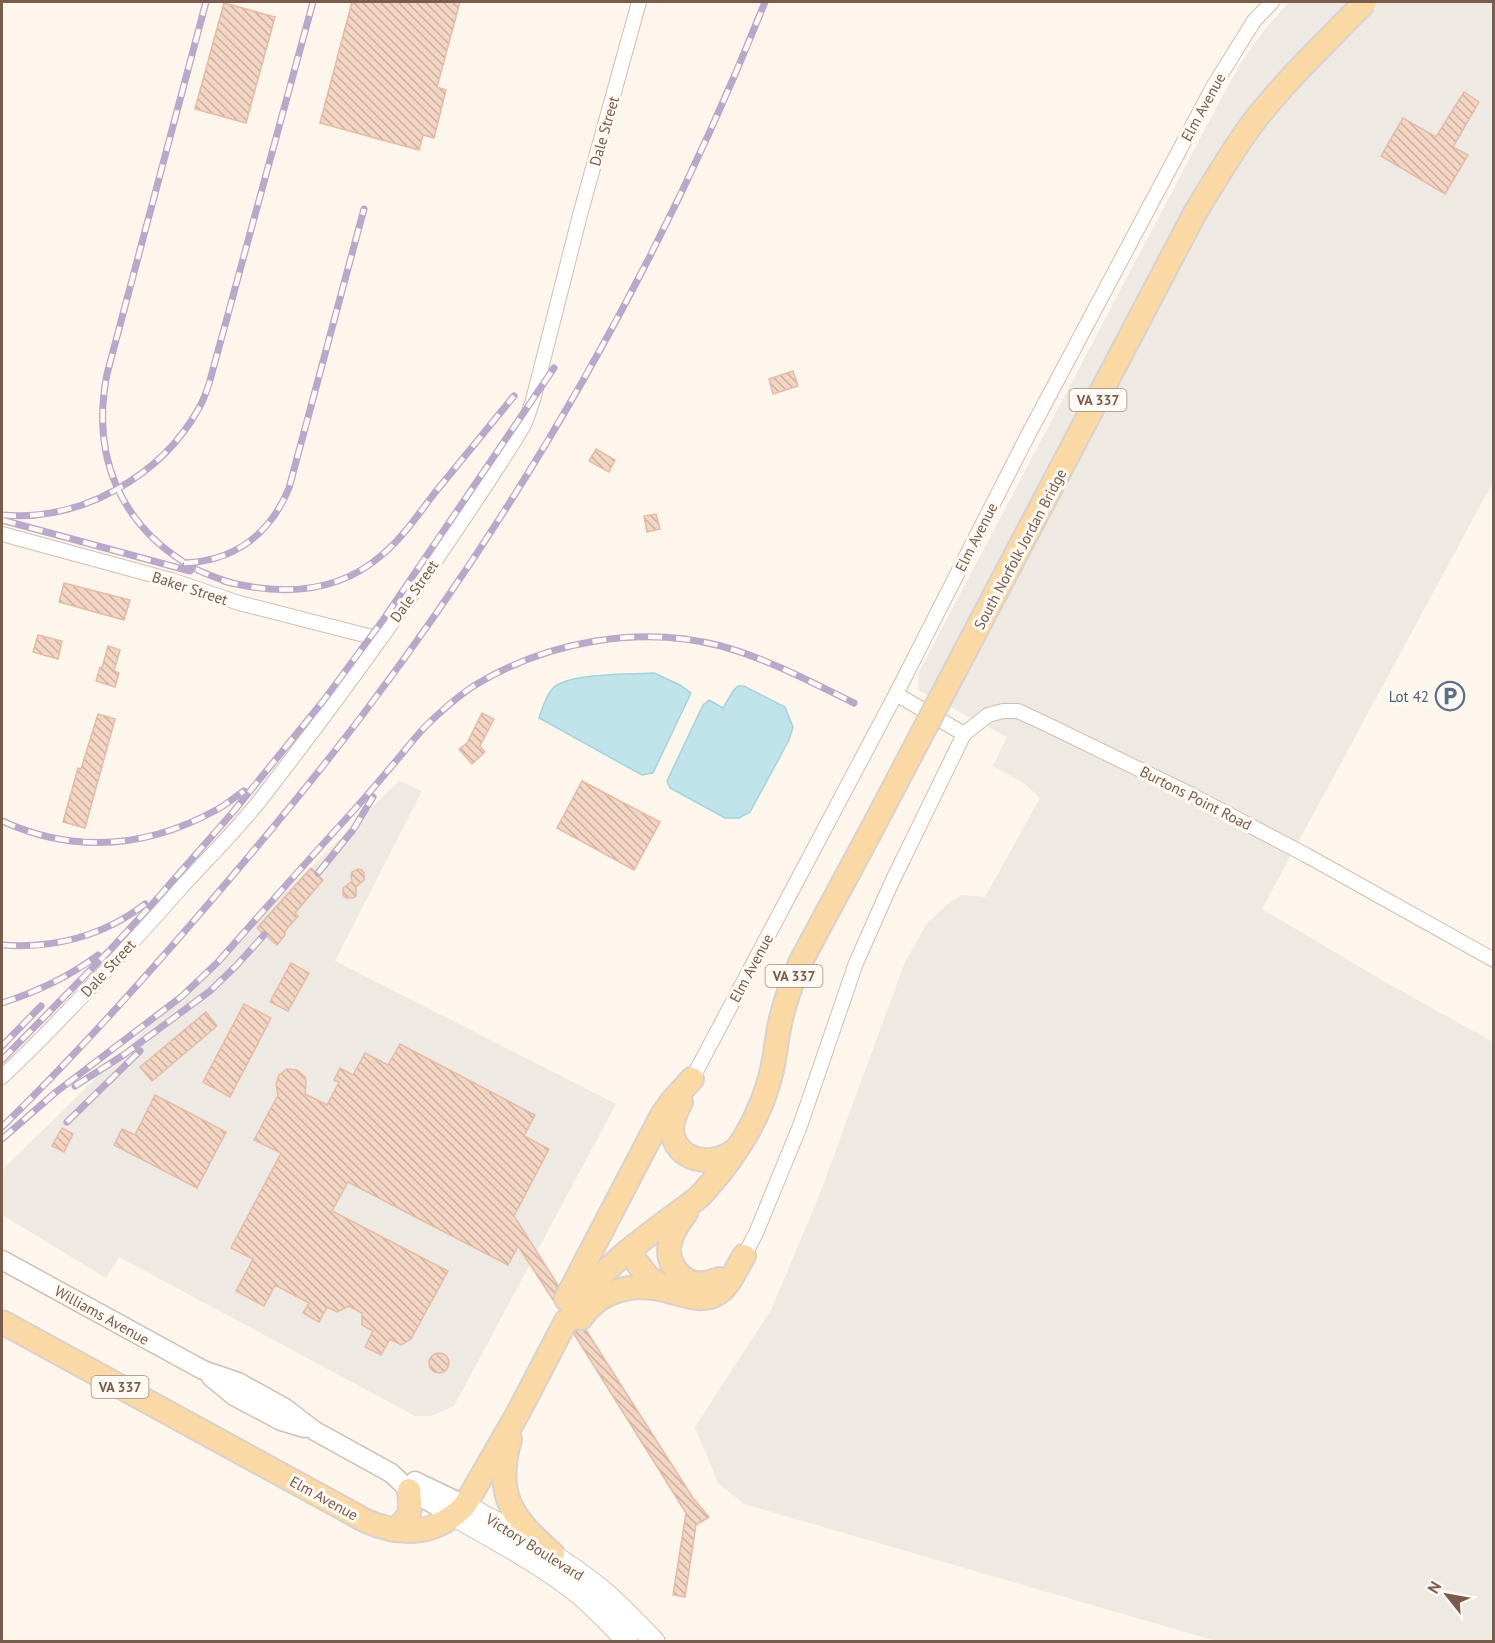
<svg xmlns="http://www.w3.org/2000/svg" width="1495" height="1643" viewBox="0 0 1495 1643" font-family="'PT Sans',sans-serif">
  <defs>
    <pattern id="building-back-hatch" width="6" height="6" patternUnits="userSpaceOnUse" patternTransform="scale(1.5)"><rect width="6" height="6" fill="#f3d5c3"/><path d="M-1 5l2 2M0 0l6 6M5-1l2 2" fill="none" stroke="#cab0a1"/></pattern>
  </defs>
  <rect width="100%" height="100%" fill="#fdf6ec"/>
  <g fill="#efe9e4">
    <path d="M1289,2H1493V482L1262,909L1387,983L1493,1042V1641H1216L744,1504L718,1483L695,1427L771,1310L819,1196L905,962L927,923L950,902L962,895L985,897L1040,798L1025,784L993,766L1007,737L918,690L919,672L1222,97L1240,64L1265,29Z"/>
    <path d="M399,781L422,791L335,961L616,1104L454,1406L431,1416H415L119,1257L106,1278L2,1215V1170Z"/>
  </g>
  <g fill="#bfe3e8" stroke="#a5d3da" stroke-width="1.5">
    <path d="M654,673L680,685L691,693L653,773L642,775L539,718C542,709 546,695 553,688C567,673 632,674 654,673Z"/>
    <path d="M738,686H744L785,707L793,727L789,740L750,812L739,818H725L670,788L667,781L703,705L709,700L723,708L733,691Z"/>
  </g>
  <g fill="url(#building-back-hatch)" stroke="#e6bba3" stroke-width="1.5">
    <path d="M352,2H460L437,87L446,90L434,138L423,135L419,150L320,123Z"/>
    <path d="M224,3L275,17L246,123L195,109Z"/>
    <path d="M1464,92L1479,102L1453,147L1468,155L1445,194L1381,156L1403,118L1436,137Z"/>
    <path d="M793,371L798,386L773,394L769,379Z"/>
    <path d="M596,449L615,460L609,472L589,461Z"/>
    <path d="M656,514L660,529L647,532L644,516Z"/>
    <path d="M64,583L130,600L124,620L59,602Z"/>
    <path d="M38,635L62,641L58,659L33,652Z"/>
    <path d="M108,646L120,650L114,671L119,673L115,687L96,681L100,667L102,668Z"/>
    <path d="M482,713L494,719L480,746L485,752L472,764L459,749L467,743Z"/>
    <path d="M98,714L115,719L85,828L63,822L78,768L81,769Z"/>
    <path d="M582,781L660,822L634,870L557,828Z"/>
    <path d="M311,868L323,880L295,913L298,916L285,931V935L277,945L257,928Z"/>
    <path d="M358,869L362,870L364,873V880L356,887V896L353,898H346L343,895V888L352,881L351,876L352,872Z"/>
    <path d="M291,963L309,973L288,1011L270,1002Z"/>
    <path d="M244,1004L271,1018L230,1097L203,1082Z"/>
    <path d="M206,1012L217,1026L152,1081L140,1067Z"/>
    <path d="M400,1044L535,1115L524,1136L549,1149L514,1216L558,1285L553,1300L518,1246L508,1265L348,1182L332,1211L448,1271L411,1339L401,1345L390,1339L381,1355L365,1347L373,1331L362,1325V1313L349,1306L337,1312L327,1307L319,1322L303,1313L309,1303L275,1285L264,1306L236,1291L253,1259L231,1248L281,1153L254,1140L278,1095L276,1084L279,1075L287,1069L297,1070L305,1077L306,1082L305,1094L327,1105L339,1082L334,1080L340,1068L353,1075L365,1053L388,1065Z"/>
    <path d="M155,1095L226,1132L197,1188L114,1145L122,1129L135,1135Z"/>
    <path d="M62,1128L73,1134L64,1152L52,1146Z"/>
    <path d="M576,1330H586L693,1498L709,1517L696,1525L685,1597L673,1595L686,1513L574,1334Z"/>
    <circle cx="439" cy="1363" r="10"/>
  </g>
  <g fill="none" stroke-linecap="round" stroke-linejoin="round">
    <g stroke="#d1beb0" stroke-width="16">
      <g id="minor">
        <path d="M2,534L171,580L239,603L380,639"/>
        <path d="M896,694L964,734L988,715L1003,711H1018L1044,723L1188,793L1306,855L1494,960"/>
        <path d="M2,1077C64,1018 122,954 179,890C206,860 236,831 261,799C351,683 436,564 515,440L525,423L533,400L580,215L639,2"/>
        <path d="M692,1079L896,694L1027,437L1213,87L1254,21L1272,2"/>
        <path d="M744,1256L756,1233L800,1126L856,963L891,884L964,734"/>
      </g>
    </g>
    <g stroke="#d1beb0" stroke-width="21">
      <g id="tertiary">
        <path d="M2,1260L203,1370L238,1382L285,1408L315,1431L391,1473L409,1490L454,1516"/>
        <path d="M211,1377L234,1396L281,1421L304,1428"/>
        <path d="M415,1481L465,1505"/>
      </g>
    </g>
    <g stroke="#d6c0b0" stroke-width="22">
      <g id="secondary">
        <path d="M465,1505C512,1531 561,1556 602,1590C621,1606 638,1624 655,1642"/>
        <path d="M454,1516C497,1541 542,1564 581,1596C597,1610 612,1626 628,1642"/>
      </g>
    </g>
    <g stroke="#dad1cd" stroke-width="26">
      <g id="primary">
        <path d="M681,1102C677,1111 672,1119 672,1129C674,1161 712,1169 735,1150"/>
        <path d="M686,1213C679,1222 672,1232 670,1243C666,1260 677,1279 695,1283C703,1285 711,1282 719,1279"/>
        <path d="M628,1251L648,1277L667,1290"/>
        <path d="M566,1299L662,1115L672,1101L692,1079"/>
        <path d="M573,1309C605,1262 655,1231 699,1197C733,1161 761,1118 772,1070C776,1052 777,1033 782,1015C786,997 793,980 800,963L873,827"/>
        <path d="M581,1318C601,1289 634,1282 668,1291C685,1295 705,1305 721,1291C731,1283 737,1267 744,1256"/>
        <path d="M2,1322L366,1521C403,1537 437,1535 465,1505L518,1413L566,1321"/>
        <path d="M510,1439C494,1496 512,1518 553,1554"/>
        <path d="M394,1530C412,1517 411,1511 409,1490"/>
      </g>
    </g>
    <use href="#minor" stroke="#fff" stroke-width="14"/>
    <use href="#tertiary" stroke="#fff" stroke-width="18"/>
    <use href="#secondary" stroke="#fff" stroke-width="20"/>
    <use href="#primary" stroke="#fbd9a5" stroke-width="22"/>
    <g stroke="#b9a8c9" stroke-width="7">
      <g id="rail">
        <path d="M206,2L107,374C91,455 119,525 192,567C204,574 218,578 231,583"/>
        <path d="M2,515C80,522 161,477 199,408C205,397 209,385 212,373L313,2"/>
        <path d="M2,520L190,571"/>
        <path d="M184,563C235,561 270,534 289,488L364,209"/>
        <path d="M224,581C280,596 338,594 383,554C403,537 418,515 433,495C460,462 487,429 514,396"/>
        <path d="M2,821C75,854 148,848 218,809C227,804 235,797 244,791"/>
        <path d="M318,873L353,830L373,797"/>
        <path d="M2,945C53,949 104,936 145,904"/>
        <path d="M2,1003C36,992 69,977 98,955"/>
        <path d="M2,1046L41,1006"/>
        <path d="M2,1060L108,952L155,901L233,812L324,700L383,620L554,368"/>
        <path d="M75,1086L125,1054L210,991L236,966L264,935"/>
        <path d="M67,1122L140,1051"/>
        <path d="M2,1127C71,1060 135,989 198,916C255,850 311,783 364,713C528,496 664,255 765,2"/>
        <path d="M2,1139L56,1092L181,997L218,962C263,911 308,860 354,810C370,792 386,773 401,755C411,743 420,731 431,721C445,708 460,694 477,684C549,641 640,625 721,646C768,659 811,682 854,703"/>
      </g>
    </g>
    <use href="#rail" stroke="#fffaf3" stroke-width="4.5" stroke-dasharray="14" stroke-linecap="butt"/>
    <g stroke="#dad1cd" stroke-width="26" stroke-linecap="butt">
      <path id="primary-bridge" d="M873,827L1195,213C1214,182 1233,149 1255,120C1288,78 1328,40 1365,2"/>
    </g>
    <use href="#primary-bridge" stroke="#fbd9a5" stroke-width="22"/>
  </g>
  <defs>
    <g id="parking-ring" transform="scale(1.5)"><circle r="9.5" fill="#fffaf3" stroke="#5c6f8a" stroke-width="1.5"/><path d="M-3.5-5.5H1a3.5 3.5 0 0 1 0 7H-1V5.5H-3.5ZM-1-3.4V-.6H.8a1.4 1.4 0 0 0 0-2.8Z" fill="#5c6f8a"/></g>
  </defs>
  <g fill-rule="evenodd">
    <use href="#parking-ring" x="1450" y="696"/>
  </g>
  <g text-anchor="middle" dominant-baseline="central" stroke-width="6" stroke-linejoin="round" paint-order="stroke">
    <g fill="#fffaf3" stroke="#a28b7f" stroke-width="1.5">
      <rect x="1069.5" y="389" width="57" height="22" rx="4.5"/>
      <rect x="765.5" y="965" width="57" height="22" rx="4.5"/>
      <rect x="91.5" y="1376" width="57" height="22" rx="4.5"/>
    </g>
    <g font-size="14" font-weight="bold" fill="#7a5c4d">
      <text x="1098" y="400">VA 337</text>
      <text x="794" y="976">VA 337</text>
      <text x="120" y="1387">VA 337</text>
    </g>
    <g font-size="15" fill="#7a5c4d" stroke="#fffaf3">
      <text transform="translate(1203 107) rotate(-61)">Elm Avenue</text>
      <text transform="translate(604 131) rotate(-74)">Dale Street</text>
      <text transform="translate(976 537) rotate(-63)">Elm Avenue</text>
      <text transform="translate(1020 549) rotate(-62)">South Norfolk Jordan Bridge</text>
      <text transform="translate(190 588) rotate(18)">Baker Street</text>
      <text transform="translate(414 591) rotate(-55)">Dale Street</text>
      <text transform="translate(1196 798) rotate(27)">Burtons Point Road</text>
      <text transform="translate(108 968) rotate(-47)">Dale Street</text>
      <text transform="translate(751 968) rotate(-62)">Elm Avenue</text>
      <text transform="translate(102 1315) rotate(29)">Williams Avenue</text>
      <text transform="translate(324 1498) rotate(29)">Elm Avenue</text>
      <text transform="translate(535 1547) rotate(32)">Victory Boulevard</text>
    </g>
    <g font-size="15" fill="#4e5e75" stroke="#fffaf3" text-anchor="end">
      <text x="1429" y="696">Lot 42</text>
    </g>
  </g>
  <rect width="1495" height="1643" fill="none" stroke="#7a5c4d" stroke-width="6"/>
  <g transform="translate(1447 1595) rotate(301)" stroke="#fffaf3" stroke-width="4.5" paint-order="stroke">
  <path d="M0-4.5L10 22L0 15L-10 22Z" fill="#7a5c4d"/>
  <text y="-9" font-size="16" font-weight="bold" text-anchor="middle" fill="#7a5c4d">N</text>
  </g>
</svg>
